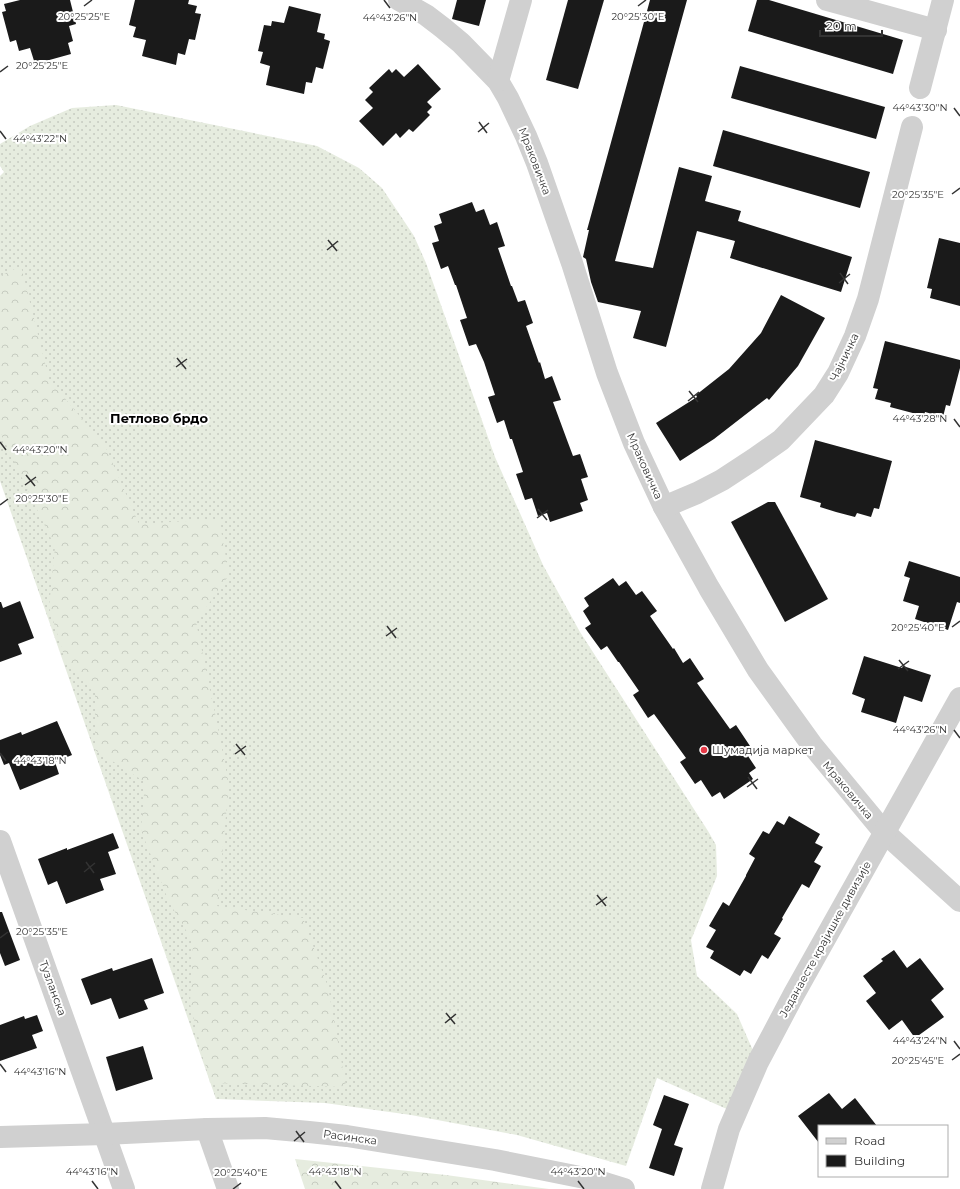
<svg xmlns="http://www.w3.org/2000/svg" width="960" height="1189" viewBox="0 0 960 1189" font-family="Montserrat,sans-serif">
  <defs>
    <pattern id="grass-dots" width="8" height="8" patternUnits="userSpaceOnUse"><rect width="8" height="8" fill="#e6ecdf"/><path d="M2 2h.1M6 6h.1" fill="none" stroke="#c6cbc0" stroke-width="1.8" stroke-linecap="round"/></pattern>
    <pattern id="forest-crowns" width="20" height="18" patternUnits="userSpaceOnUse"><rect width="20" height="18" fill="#e6ecdf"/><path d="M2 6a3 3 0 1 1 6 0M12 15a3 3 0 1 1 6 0" fill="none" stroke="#c6cbc0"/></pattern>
  </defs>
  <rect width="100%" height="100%" fill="#fff"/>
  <path fill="url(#grass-dots)" d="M116,105L317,146L359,168L382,188L414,236L426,263L495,457L543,565L580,632L708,831L716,845L717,876L691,940L697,976L737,1014L758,1062L729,1110L657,1078L626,1166L517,1135L411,1115L325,1103L216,1099L0,481V176L4,172L0,166V144L30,126L72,108Z"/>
  <g fill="url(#forest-crowns)">
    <path d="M21,266L49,379L106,448L139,524L219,519L229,575L196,622L216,718L229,785L217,906L303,918L328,987L346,1087L210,1083L190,1004L193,942L169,902L141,830L145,782L95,750V693L65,659L49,607L55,547L0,432V276Z"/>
    <path d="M295,1159L446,1175L549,1189H305Z"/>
  </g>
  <g fill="#1a1a1a">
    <path d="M20,0H70L76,24L69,26L73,41L68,43L71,54L35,64L30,48L19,51L16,40L10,42L2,12L6,11L4,4Z"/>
    <path d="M135,0H189L188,4L197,6L195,13L201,14L195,40L189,39L185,55L178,53L176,65L142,56L146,40L133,37L136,27L129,25Z"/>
    <path d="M457,0H486L479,26L452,19Z"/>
    <path d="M568,0H604L578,89L546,80Z"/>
    <path d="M650,0H687L615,261L653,268L679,167L712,176L705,201L741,211L738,221L852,257L841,292L730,258L735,241L697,231L666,347L633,338L641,311L598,302L591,282L586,259L583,257L589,230H587Z"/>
    <path d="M757,0H769L903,40L893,74L748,31Z"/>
    <path d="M289,6L321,14L317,32L325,34L324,39L330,41L323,69L316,67L312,83L306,82L304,94L266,85L270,66L260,63L263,52L258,51L264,25L271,26L272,21L284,23Z"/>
    <path d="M418,64L441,89L427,102L432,107L427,112L430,115L413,132L409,129L400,138L396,133L383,146L359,121L373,108L365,100L373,92L369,88L389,69L392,73L396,69L404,77Z"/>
    <path d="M740,66L885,107L876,139L731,98Z"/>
    <path d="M723,130L870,172L860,208L713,166Z"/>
    <path d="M472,202L476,212L484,209L490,225L497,222L505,246L498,248L511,286H512L518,302L525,300L533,323L526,326L539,363L540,362L545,379L552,376L561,400L553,402L567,440L573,456L580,454L588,477L581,479L588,500L580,503L583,511L550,522L547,513L538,516L532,498L525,500L516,474L523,472L512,439H510L504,420L497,423L488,397L495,395L484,362L476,344L469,346L460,320L467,318L456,285H455L448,266L441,269L432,243L439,241L434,226L442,223L439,214Z"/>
    <path d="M939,238L960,243V306L930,298L932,289L927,288Z"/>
    <path d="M781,295L825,318L798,366L769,400L767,398L714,439L680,461L656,423L697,397L696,395L729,369L761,333Z"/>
    <path d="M885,341L960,360V368L950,406L946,405L943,417L925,412L924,416L890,407L891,403L875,399L878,389L873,388Z"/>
    <path d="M815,440L892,461L879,509L874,508L871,517L857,513L855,517L836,512L820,507L821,503L800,497Z"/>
    <path d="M768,502H775L828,599L785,622L731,522Z"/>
    <path d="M909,561L960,577V603L957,602L948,630L915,619L919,606L903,601L910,578L904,576Z"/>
    <path d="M613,578L619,586L626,581L636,595L642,591L657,611L650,616L673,649L674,648L683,663L690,658L704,679L697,683L720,715L730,729L736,725L750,746L744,750L756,768L749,773L753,779L724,799L720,792L712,797L701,780L695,784L680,762L686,758L654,714L648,718L633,695L639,691L619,662H618L607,646L601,650L585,628L591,624L583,611L589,606L584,598Z"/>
    <path d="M20,601L34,638L18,644L22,654L0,662V602H1L3,608Z"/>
    <path d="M864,656L902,668L903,666L931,675L922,702L904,696L896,723L861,712L865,699L852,694Z"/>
    <path d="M57,721L72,755L55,762L59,774L20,790L9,763L4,765L0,755V740L21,732L22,735Z"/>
    <path d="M789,816L820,834L815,843L823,847L814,862L821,866L809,888L802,884L782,918L783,919L774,934L781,938L768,959L762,955L751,974L744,970L740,976L710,958L714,951L706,947L716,930L709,926L723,902L729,906L746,876V875L755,858L749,854L763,831L769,834L777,821L784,825Z"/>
    <path d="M113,833L119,848L108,852L116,874L100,879L104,890L66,904L57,881L48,885L38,859L67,848V850Z"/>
    <path d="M0,912H2L20,960L5,966L0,953Z"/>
    <path d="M894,950L907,968L920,958L944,989L931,1000L944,1017L915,1038L902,1020L889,1030L866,1001L876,993L863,976L883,961L881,959Z"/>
    <path d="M152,958L164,993L144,1000L148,1009L119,1019L111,998L91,1005L81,979L112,968L113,971Z"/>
    <path d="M37,1015L43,1031L32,1035L37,1048L0,1061V1025L24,1016L25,1019Z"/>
    <path d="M143,1046L153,1079L116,1091L106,1057Z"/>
    <path d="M829,1093L842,1109L855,1098L877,1126H819V1143L798,1116Z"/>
    <path d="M664,1095L689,1104L674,1145L683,1148L674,1176L649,1168L662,1129L653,1125Z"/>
  </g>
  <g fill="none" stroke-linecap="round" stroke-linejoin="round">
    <g stroke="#d0d0d0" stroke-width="22">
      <path d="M399,0L426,15L443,28L461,43L498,81L508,98L526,136L537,163L572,263L607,373L634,443L664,507L709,588L758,670L812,745L884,832L960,901"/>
      <path d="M827,0L936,30"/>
      <path d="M498,81L521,0"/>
      <path d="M920,88L943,0"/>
      <path d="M664,507L697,493L722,480L754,459L781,440L824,395L838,373L855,336L868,299L912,127"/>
      <path d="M0,841L124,1189"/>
      <path d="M207,1129L228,1189"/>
    </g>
    <g stroke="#d0d0d0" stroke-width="22">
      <path d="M0,1137L105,1134L207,1129L265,1128L309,1132L347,1136L495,1160L595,1180L624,1189"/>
      <path d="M712,1189L729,1129L758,1062L794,994L960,698"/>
    </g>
  </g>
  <path fill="none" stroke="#333" stroke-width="1.5" d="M384,0L390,8M84,6L92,0M638,6L646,0M0,72L8,66M954,108L960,116M479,122L487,133M0,131L6,139M478,132L489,123M952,194L960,188M328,240L337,251M327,250L338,241M840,273L848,284M839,283L850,274M177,358L186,369M176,367L187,359M689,391L698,402M688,401L699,392M954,419L960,427M0,442L6,450M26,475L35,486M25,485L36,477M0,505L8,499M538,509L547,520M537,518L548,510M387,626L396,638M952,627L960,621M386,636L397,628M899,660L908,671M898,669L909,661M954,730L960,738M236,744L245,755M0,753L6,761M235,754L246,746M748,777L757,789M747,787L758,779M86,862L94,873M84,872L95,863M597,895L606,906M596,905L607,897M0,938L8,932M446,1013L455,1024M445,1023L456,1014M954,1041L960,1049M952,1060L960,1054M0,1064L6,1072M296,1131L304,1142M294,1141L305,1132M92,1181L98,1189M335,1181L341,1189M578,1181L584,1189M233,1189L241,1183"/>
  <circle fill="#e63946" stroke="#fff" stroke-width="1.5" cx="704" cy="750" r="4"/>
  <g text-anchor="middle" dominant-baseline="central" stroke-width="4" stroke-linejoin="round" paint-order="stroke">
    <g font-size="11" fill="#333" stroke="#fff">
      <text transform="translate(535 161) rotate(69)">Мраковичка</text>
      <text transform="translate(844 357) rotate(-64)">Чајничка</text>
      <text transform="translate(645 466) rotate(66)">Мраковичка</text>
      <text transform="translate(848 790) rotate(50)">Мраковичка</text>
      <text transform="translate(825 939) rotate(-61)">Једанаесте крајишке дивизије</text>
      <text transform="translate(53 988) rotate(70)">Тузланска</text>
      <text transform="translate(350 1137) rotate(8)">Расинска</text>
    </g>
    <g font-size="11" fill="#333" stroke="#fff" text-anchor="start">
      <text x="712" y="750">Шумадија маркет</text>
    </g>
    <g font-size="13" font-weight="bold" fill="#000" stroke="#fff">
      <text x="159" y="418">Петлово брдо</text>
    </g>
  </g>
  <g font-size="10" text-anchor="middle" fill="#333" stroke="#fff" stroke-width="4" stroke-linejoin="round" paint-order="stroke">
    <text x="84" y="20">20°25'25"E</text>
    <text x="638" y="20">20°25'30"E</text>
    <text x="390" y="21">44°43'26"N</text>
    <text x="42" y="69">20°25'25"E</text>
    <text x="920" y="111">44°43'30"N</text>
    <text x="40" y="142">44°43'22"N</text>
    <text x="918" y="198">20°25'35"E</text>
    <text x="920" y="422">44°43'28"N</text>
    <text x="40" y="453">44°43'20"N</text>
    <text x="42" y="502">20°25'30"E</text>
    <text x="918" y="631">20°25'40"E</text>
    <text x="920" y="733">44°43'26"N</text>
    <text x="40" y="764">44°43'18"N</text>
    <text x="42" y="935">20°25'35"E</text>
    <text x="920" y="1044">44°43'24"N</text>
    <text x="918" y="1064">20°25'45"E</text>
    <text x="40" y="1075">44°43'16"N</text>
    <text x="92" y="1175">44°43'16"N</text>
    <text x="335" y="1175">44°43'18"N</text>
    <text x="578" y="1175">44°43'20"N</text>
    <text x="241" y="1176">20°25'40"E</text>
  </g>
  <rect x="818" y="1125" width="130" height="52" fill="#ffffff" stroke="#adadad"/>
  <rect x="826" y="1138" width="20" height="6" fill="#d0d0d0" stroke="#adadad"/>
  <text x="854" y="1145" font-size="12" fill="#333333">Road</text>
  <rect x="826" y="1155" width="20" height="12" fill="#1a1a1a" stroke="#adadad"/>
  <text x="854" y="1165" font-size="12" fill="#333333">Building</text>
  <path d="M820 30v6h62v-6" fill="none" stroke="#333333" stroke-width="2"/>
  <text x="826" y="30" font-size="12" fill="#333333" stroke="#ffffff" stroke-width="3" paint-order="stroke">20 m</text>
</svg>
